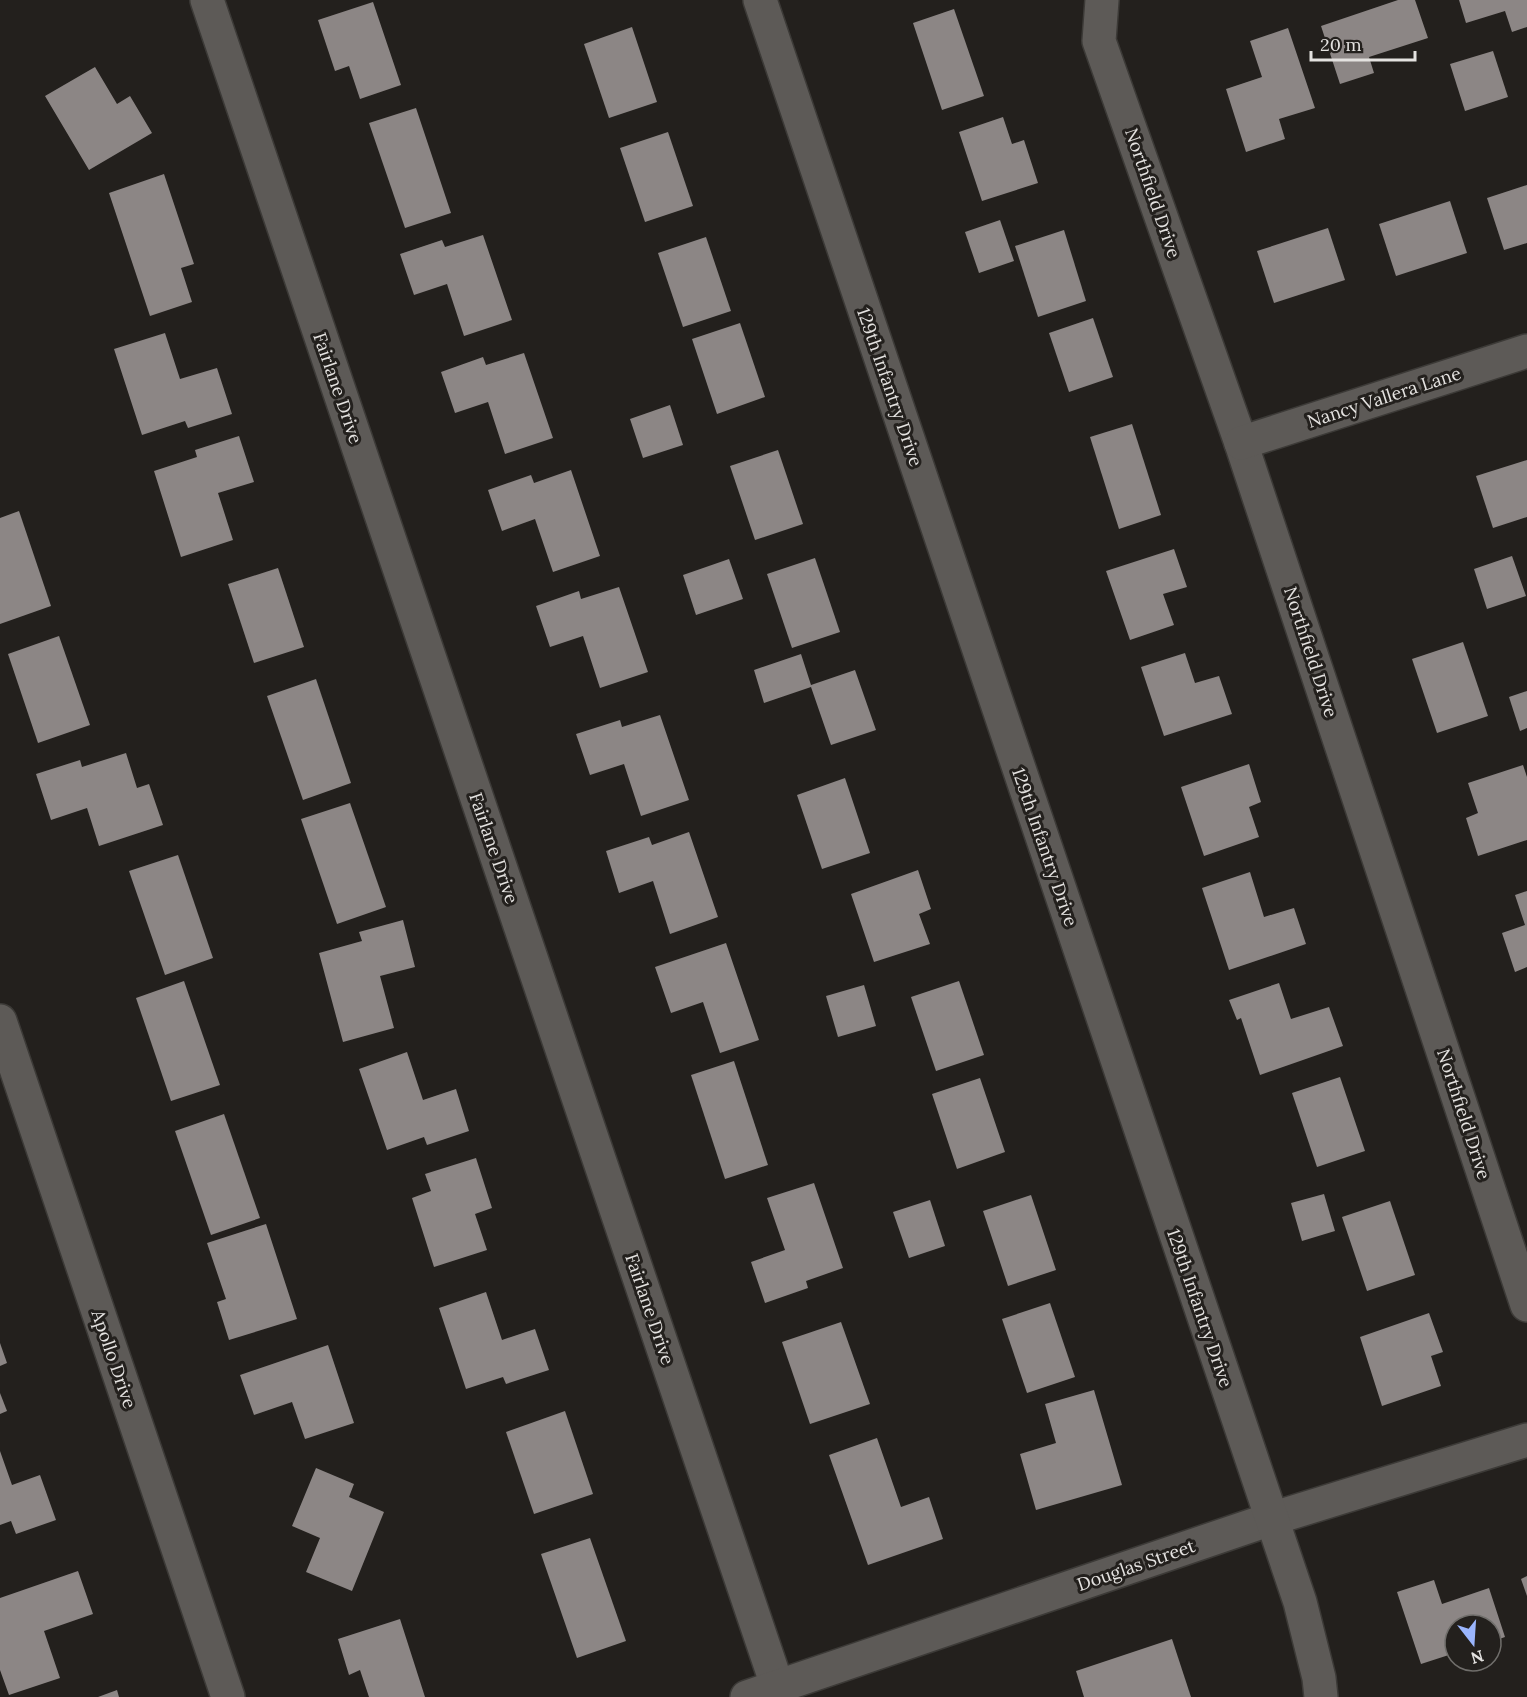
<svg xmlns="http://www.w3.org/2000/svg" width="1527" height="1697" viewBox="0 0 1527 1697" font-family="Lora,serif">
  <rect width="100%" height="100%" fill="#23201d"/>
  <g fill="#8c8685">
    <path d="M1398,0H1415L1428,38L1369,57L1374,73L1340,84L1321,26Z"/>
    <path d="M1459,0H1527V27L1512,32L1505,11L1466,23Z"/>
    <path d="M373,2L401,85L360,99L349,66L335,71L318,20Z"/>
    <path d="M954,9L984,96L942,110L913,23Z"/>
    <path d="M632,27L657,102L609,118L584,44Z"/>
    <path d="M1288,28L1315,108L1279,119L1285,139L1246,152L1226,89L1262,77L1250,41Z"/>
    <path d="M1493,51L1508,97L1465,111L1450,64Z"/>
    <path d="M95,67L117,104L130,96L152,133L89,170L45,96Z"/>
    <path d="M416,108L451,213L405,228L369,123Z"/>
    <path d="M1003,117L1012,144L1024,140L1038,183L982,201L959,132Z"/>
    <path d="M668,132L693,206L645,222L620,148Z"/>
    <path d="M164,174L194,264L181,268L192,302L150,316L109,193Z"/>
    <path d="M1527,185V243L1504,250L1487,198Z"/>
    <path d="M1450,201L1467,253L1396,276L1379,224Z"/>
    <path d="M1000,220L1014,261L979,273L965,232Z"/>
    <path d="M1328,228L1345,280L1274,303L1257,251Z"/>
    <path d="M1064,230L1086,301L1038,317L1015,246Z"/>
    <path d="M483,235L512,320L464,336L447,284L414,295L400,254L442,240L445,247Z"/>
    <path d="M706,237L731,311L683,327L658,253Z"/>
    <path d="M1093,318L1113,377L1069,392L1049,333Z"/>
    <path d="M740,323L765,397L717,414L692,339Z"/>
    <path d="M165,333L180,379L217,368L232,414L188,428L185,421L142,435L114,349Z"/>
    <path d="M524,353L553,438L505,454L488,402L455,413L441,372L483,357L486,365Z"/>
    <path d="M670,405L683,445L643,458L630,419Z"/>
    <path d="M1132,424L1161,515L1119,529L1090,437Z"/>
    <path d="M239,436L254,482L218,493L233,540L181,557L154,471L197,457L195,450Z"/>
    <path d="M778,450L803,524L755,540L730,466Z"/>
    <path d="M1527,460V517L1493,528L1476,476Z"/>
    <path d="M571,470L600,556L553,572L535,519L502,531L488,490L531,475L534,483Z"/>
    <path d="M19,511L51,606L0,624V518Z"/>
    <path d="M1174,549L1187,587L1163,594L1174,625L1130,640L1106,571Z"/>
    <path d="M1512,556L1526,596L1487,609L1474,569Z"/>
    <path d="M815,558L840,632L792,648L767,574Z"/>
    <path d="M729,559L743,599L696,615L683,575Z"/>
    <path d="M278,568L304,647L254,663L228,584Z"/>
    <path d="M619,587L648,672L600,688L583,636L550,647L536,606L579,591L581,599Z"/>
    <path d="M59,636L90,725L38,743L8,654Z"/>
    <path d="M1463,642L1488,716L1437,733L1412,659Z"/>
    <path d="M1185,653L1195,683L1219,676L1232,714L1164,736L1141,667Z"/>
    <path d="M801,654L811,685L855,670L876,730L831,745L811,687L764,703L754,670Z"/>
    <path d="M316,679L351,783L303,800L267,696Z"/>
    <path d="M1527,691V728L1520,731L1509,697Z"/>
    <path d="M660,715L689,800L641,816L624,764L590,775L576,734L620,720L622,727Z"/>
    <path d="M126,753L137,788L149,784L163,825L99,846L87,808L51,820L36,774L80,760L82,767Z"/>
    <path d="M1249,764L1261,802L1249,807L1259,837L1204,856L1181,787Z"/>
    <path d="M1523,765L1527,777V840L1478,856L1466,818L1478,813L1468,783Z"/>
    <path d="M845,778L870,853L822,869L797,795Z"/>
    <path d="M350,803L386,907L337,924L301,819Z"/>
    <path d="M689,832L718,917L670,934L653,881L619,893L606,851L649,837L652,845Z"/>
    <path d="M178,855L213,958L165,975L129,871Z"/>
    <path d="M918,870L931,909L919,914L930,944L874,962L851,894Z"/>
    <path d="M1250,872L1264,917L1294,908L1306,944L1229,970L1202,888Z"/>
    <path d="M1527,891V967L1515,972L1502,933L1525,925L1515,895Z"/>
    <path d="M403,920L415,967L380,976L394,1028L343,1042L319,953L362,941L359,932Z"/>
    <path d="M726,943L759,1040L720,1053L703,1002L671,1013L655,967Z"/>
    <path d="M184,981L220,1085L171,1101L136,998Z"/>
    <path d="M959,981L984,1055L936,1071L911,997Z"/>
    <path d="M1279,983L1291,1019L1329,1007L1343,1046L1260,1075L1241,1018L1237,1020L1229,1000Z"/>
    <path d="M864,985L876,1026L838,1037L826,996Z"/>
    <path d="M407,1052L423,1100L456,1089L469,1131L427,1145L424,1137L387,1150L359,1069Z"/>
    <path d="M734,1061L768,1165L725,1179L691,1075Z"/>
    <path d="M1340,1077L1365,1151L1317,1167L1292,1093Z"/>
    <path d="M980,1078L1005,1152L957,1169L932,1094Z"/>
    <path d="M224,1114L260,1218L211,1235L175,1131Z"/>
    <path d="M476,1158L492,1208L475,1214L487,1250L434,1267L412,1198L431,1191L425,1174Z"/>
    <path d="M814,1183L843,1268L806,1281L808,1288L765,1303L751,1262L785,1250L767,1198Z"/>
    <path d="M1324,1194L1335,1231L1302,1241L1291,1203Z"/>
    <path d="M1031,1195L1056,1270L1008,1286L983,1211Z"/>
    <path d="M930,1200L945,1246L909,1258L893,1212Z"/>
    <path d="M1390,1201L1415,1275L1367,1291L1342,1217Z"/>
    <path d="M266,1224L297,1319L229,1340L217,1302L226,1299L207,1243Z"/>
    <path d="M486,1292L502,1340L535,1329L549,1370L506,1384L503,1377L466,1389L439,1308Z"/>
    <path d="M1050,1303L1075,1377L1027,1393L1002,1319Z"/>
    <path d="M1429,1313L1443,1352L1431,1356L1441,1386L1382,1406L1360,1337Z"/>
    <path d="M841,1322L870,1404L810,1424L782,1342Z"/>
    <path d="M0,1343L7,1363L0,1366Z"/>
    <path d="M328,1345L354,1423L305,1439L292,1402L254,1415L240,1375Z"/>
    <path d="M1094,1390L1122,1485L1036,1510L1020,1454L1056,1443L1045,1404Z"/>
    <path d="M0,1393L7,1411L0,1414Z"/>
    <path d="M565,1411L593,1494L534,1514L506,1432Z"/>
    <path d="M877,1438L901,1507L929,1497L943,1539L868,1565L829,1455Z"/>
    <path d="M0,1451L12,1485L40,1475L56,1520L16,1534L11,1521L0,1525Z"/>
    <path d="M316,1468L354,1484L349,1497L384,1512L352,1591L306,1572L320,1538L292,1526Z"/>
    <path d="M590,1538L626,1641L577,1658L541,1554Z"/>
    <path d="M78,1571L93,1614L44,1631L60,1678L9,1695L0,1670V1598Z"/>
    <path d="M1527,1576V1596L1521,1579Z"/>
    <path d="M1434,1580L1442,1604L1489,1588L1505,1637L1491,1642V1625H1455V1653L1421,1664L1397,1592Z"/>
    <path d="M400,1619L425,1697H369L360,1670L349,1675L338,1639Z"/>
    <path d="M1172,1639L1191,1697H1084L1076,1671Z"/>
    <path d="M117,1690L119,1697H98Z"/>
  </g>
  <g fill="none" stroke-linecap="round" stroke-linejoin="round">
    <g stroke="#3c3a37" stroke-width="36">
      <g id="minor">
        <path d="M207,0L781,1697"/>
        <path d="M1102,0L1099,41L1241,443L1527,1305"/>
        <path d="M1241,443L1527,351"/>
        <path d="M0,1021L228,1697"/>
        <path d="M747,1697L1271,1519L1527,1440"/>
      </g>
    </g>
    <g stroke="#3c3a37" stroke-width="36">
      <path id="tertiary" d="M760,0L1300,1602L1319,1678L1321,1697"/>
    </g>
    <use href="#minor" stroke="#5d5a57" stroke-width="33"/>
    <use href="#tertiary" stroke="#5d5a57" stroke-width="33"/>
  </g>
  <g text-anchor="middle" dominant-baseline="central" stroke-width="6" stroke-linejoin="round" paint-order="stroke">
    <g font-size="18" fill="#e4e2e0" stroke="#23201d">
      <text transform="translate(1153 193) rotate(71)">Northfield Drive</text>
      <text transform="translate(890 387) rotate(71)">129th Infantry Drive</text>
      <text transform="translate(338 388) rotate(71)">Fairlane Drive</text>
      <text transform="translate(1384 397) rotate(-18)">Nancy Vallera Lane</text>
      <text transform="translate(1311 652) rotate(72)">Northfield Drive</text>
      <text transform="translate(1045 847) rotate(71)">129th Infantry Drive</text>
      <text transform="translate(494 848) rotate(71)">Fairlane Drive</text>
      <text transform="translate(1464 1114) rotate(72)">Northfield Drive</text>
      <text transform="translate(1200 1308) rotate(71)">129th Infantry Drive</text>
      <text transform="translate(650 1309) rotate(71)">Fairlane Drive</text>
      <text transform="translate(114 1359) rotate(71)">Apollo Drive</text>
      <text transform="translate(1136 1565) rotate(-19)">Douglas Street</text>
    </g>
  </g>
  <g transform="translate(1473 1643) rotate(163)"><circle r="28" fill="#23201d" stroke="#706e6b" stroke-width="1.5"/>
  <path d="M0-4.5L10 22L0 15L-10 22Z" fill="#9ab5fd"/>
  <text y="-9" font-size="16" font-weight="bold" text-anchor="middle" fill="#e4e2e0">N</text>
  </g>
  <path d="M1311 51v9h104v-9" fill="none" stroke="#e4e2e0" stroke-width="3"/>
  <text x="1320" y="51" font-size="18" fill="#e4e2e0" stroke="#23201d" stroke-width="4.5" paint-order="stroke">20 m</text>
</svg>
